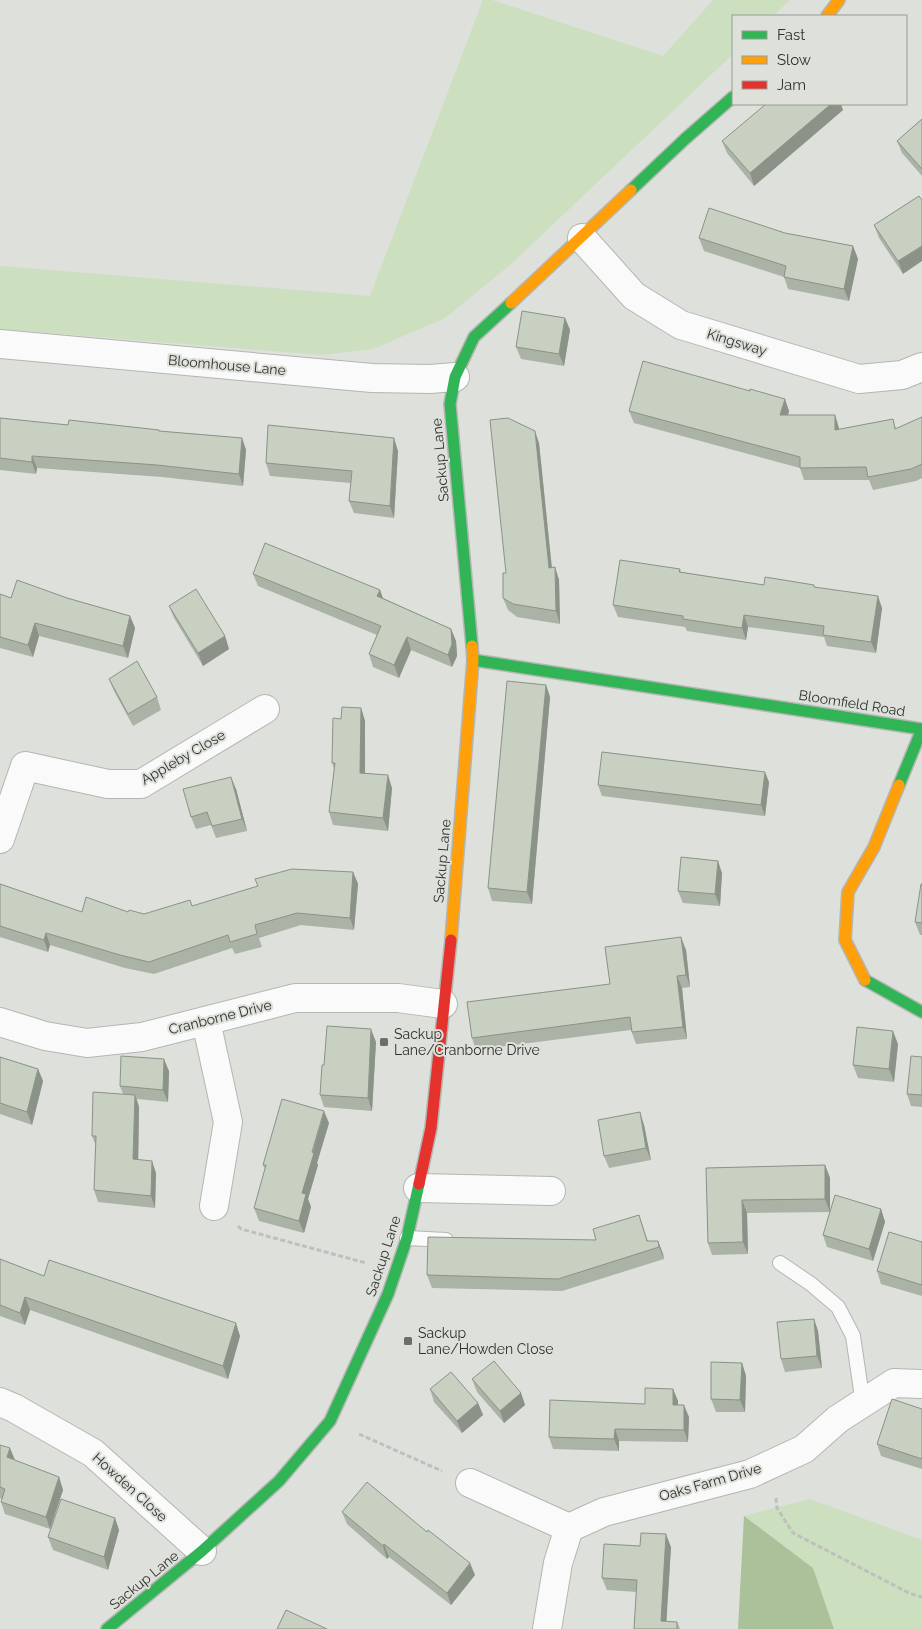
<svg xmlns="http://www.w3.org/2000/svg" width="922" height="1629" viewBox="0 0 922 1629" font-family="Raleway,sans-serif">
  <rect width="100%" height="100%" fill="#dde0db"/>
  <g fill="#ccdfbf">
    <path d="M483,0H492L663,56L713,0H790L773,16H733V54L510,265L445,318L373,349L322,355L0,329V266L370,296Z"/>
    <path d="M810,1499L922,1540V1629H834L813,1568L744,1516Z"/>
  </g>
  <path fill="#aac19a" d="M744,1516L813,1568L834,1629H738Z"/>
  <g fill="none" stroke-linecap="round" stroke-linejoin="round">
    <g stroke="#b4b6b2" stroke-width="16">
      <g id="lane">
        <path d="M407,1238L446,1240"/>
        <path d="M780,1263L811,1284L838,1307L853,1336L863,1404"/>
      </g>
    </g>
    <g stroke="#b4b6b2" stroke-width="30">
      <g id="street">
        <path d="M582,238L634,296L681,325L859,379L902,375L922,367"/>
        <path d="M0,344L372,378L430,379L455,377"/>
        <path d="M0,839L25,766L108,784H141L265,709"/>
        <path d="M206,1021L228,1122L214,1206"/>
        <path d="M0,1022L45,1036L87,1043L142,1037L295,998H398L443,1004"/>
        <path d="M418,1188L551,1191"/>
        <path d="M0,1402L14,1408L93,1453L202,1551"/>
        <path d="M470,1483L569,1528"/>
        <path d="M547,1629L558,1563L569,1528L604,1512L750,1474L804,1449L838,1419L894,1383L922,1384"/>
      </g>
    </g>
    <g stroke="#b4b6b2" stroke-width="14">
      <g id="fast">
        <path d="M631,190L685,139L733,97"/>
        <path d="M472,646L450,404L455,377L474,337L511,303"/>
        <path d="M473,660L922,729L899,785"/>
        <path d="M865,980L922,1012"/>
        <path d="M107,1629L202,1551L279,1481L330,1421L388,1294L407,1238L419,1184"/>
      </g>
    </g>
    <g stroke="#b4b6b2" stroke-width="14">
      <g id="slow">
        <path d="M827,16L839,0"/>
        <path d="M511,303L631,190"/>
        <path d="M451,940L473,660L472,646"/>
        <path d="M865,980L845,940L848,892L874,847L899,785"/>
      </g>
    </g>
    <g stroke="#b4b6b2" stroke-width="14">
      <path id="jam" d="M419,1184L431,1128L451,940"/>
    </g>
    <g stroke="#bfc0be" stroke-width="3" stroke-dasharray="5 2.5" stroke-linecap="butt">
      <path d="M238,1226L241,1229L366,1263"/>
      <path d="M359,1434L442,1471"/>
      <path d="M776,1498L777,1508L793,1533L909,1593L922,1597"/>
    </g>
    <use href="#lane" stroke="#fafafa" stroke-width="14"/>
    <use href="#street" stroke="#fafafa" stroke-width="28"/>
    <use href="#fast" stroke="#30b455" stroke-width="11"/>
    <use href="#slow" stroke="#ff9f0a" stroke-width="11"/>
    <use href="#jam" stroke="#e5322d" stroke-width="11"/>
  </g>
  <g fill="#abb3a6">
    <path d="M843,110L754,186L727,153L722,141Z"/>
    <path d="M922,119V176L902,153L897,141Z"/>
    <path d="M919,196L903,274L879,238L874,225Z"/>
    <path d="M785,233L853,246L858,259L849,301L788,289L784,277L704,251L699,238Z"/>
    <path d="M565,318L570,330L564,366L521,359L516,347Z"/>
    <path d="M750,391L789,411L788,415H835L839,430L893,419L896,429L922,417V478L916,481L873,490L869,480H804L800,468L634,423L629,411Z"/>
    <path d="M0,418L68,425L159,430L160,431L242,438L246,450L243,486L162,477L37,468L36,474L0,470Z"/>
    <path d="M539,443L552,568L555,567L559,580L560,624L517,617L508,610L503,598L506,573Z"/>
    <path d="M398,451L394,518L354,513L349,501L351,483L270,476L266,463Z"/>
    <path d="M680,569L681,572L764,585H814L815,587L882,608L876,653L827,646L824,637L748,627L746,640L687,631L685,627L618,617L613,605Z"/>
    <path d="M253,574L380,590L383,598L451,629L456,641L457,656L452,667L411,650L399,678L373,667L369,654L377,635L258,586Z"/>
    <path d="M0,594L11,598H67L130,616L135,628L128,658L39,636L33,657L0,648Z"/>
    <path d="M169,606L225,636L229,649L203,666L174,618Z"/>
    <path d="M109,679L157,697L161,710L133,726L114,691Z"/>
    <path d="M546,685L550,697L532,904L492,901L488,888Z"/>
    <path d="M361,708L365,721V773L392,788L388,831L333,825L329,812L334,769L332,763L341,719Z"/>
    <path d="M769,782L765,816L602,796L598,785Z"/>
    <path d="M236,789L247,831L216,838L211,825L196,829L191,817Z"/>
    <path d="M353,872L358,884L354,930L301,925L259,938L262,947L235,954L232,948L154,974L125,968L50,945L48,952L0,937V884L82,912H128L144,914L192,906Z"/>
    <path d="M722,873L720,906L683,903L678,891Z"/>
    <path d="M922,884V935H920L915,922Z"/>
    <path d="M686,950L690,987L682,988L687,1039L636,1044L631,1030L476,1050L472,1038L610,984Z"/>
    <path d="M376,1042L372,1111L324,1107L320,1095L324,1065Z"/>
    <path d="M898,1044L894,1082L858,1078L853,1065Z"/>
    <path d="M0,1057L38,1069L43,1081L32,1125L0,1114Z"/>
    <path d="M922,1057V1107L911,1106L907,1094Z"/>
    <path d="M169,1071L168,1102L137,1099L139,1107L138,1160L156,1173L155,1208L98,1202L94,1190L96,1146L92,1136L123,1094L120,1086Z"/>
    <path d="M329,1123L317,1163L318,1165L308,1199L311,1207L304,1233L259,1221L254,1208L265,1169L263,1165Z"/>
    <path d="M644,1125L651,1160L609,1168L604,1156Z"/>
    <path d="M825,1165L830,1178V1212L881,1209L885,1222L873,1261L827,1247L823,1235L830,1212L747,1213L748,1254L712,1255L708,1243L706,1168Z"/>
    <path d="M639,1215L648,1241H658L663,1254L664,1259L562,1291L432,1288L427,1275L596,1240Z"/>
    <path d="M922,1242V1296L881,1284L877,1271Z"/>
    <path d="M0,1259L44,1276L240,1336L228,1379L30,1310L25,1325L0,1316Z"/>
    <path d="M814,1319L818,1331L822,1368L785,1372L781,1359Z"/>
    <path d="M742,1363L746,1376L745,1412H716L711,1399Z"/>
    <path d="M472,1379L521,1393L525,1405L504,1423L477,1392Z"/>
    <path d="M430,1389L478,1403L483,1415L462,1433L434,1402Z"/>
    <path d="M673,1389L678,1401V1405L689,1417L688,1442L619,1441V1451L553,1449L549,1437L645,1404Z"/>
    <path d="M922,1409V1469L881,1456L877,1444Z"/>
    <path d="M0,1445L14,1460L59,1477L63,1490L50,1529L5,1514L1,1502L2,1499L0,1498Z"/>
    <path d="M342,1512L475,1575L451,1605L389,1557L387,1559L347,1524Z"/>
    <path d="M115,1518L119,1530L108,1570L53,1550L48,1537Z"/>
    <path d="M671,1547L666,1622H677L680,1629H634L637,1592L607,1590L602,1578Z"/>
  </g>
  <g fill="#8b9287">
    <path d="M831,104H841L843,110L754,186L750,173Z"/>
    <path d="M853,246L858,259L849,301L844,289Z"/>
    <path d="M922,246V261L903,274L898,261Z"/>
    <path d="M565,318L570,330L564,366L559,354Z"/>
    <path d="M785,399L789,411L784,428L780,415Z"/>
    <path d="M835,415L839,428V443L835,430Z"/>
    <path d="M535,431L539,443L553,580L549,568Z"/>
    <path d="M242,438L246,450L243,486L239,474Z"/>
    <path d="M394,438L398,451L394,518L390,506Z"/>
    <path d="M32,456L37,468L36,474L32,462Z"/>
    <path d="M555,567L559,580L560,624L556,611Z"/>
    <path d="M380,590L384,602L377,596Z"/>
    <path d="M878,596L882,608L876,653L871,642Z"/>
    <path d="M744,615L748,627L746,640L742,628Z"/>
    <path d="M130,616L135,628L128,658L123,646Z"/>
    <path d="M35,623L39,636L33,657L28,645Z"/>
    <path d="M451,629L456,641L457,656L452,667L448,655Z"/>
    <path d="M225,636L229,649L203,666L198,653Z"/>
    <path d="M407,637L411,650L399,678L394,665Z"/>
    <path d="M546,685L550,697L532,904L527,892Z"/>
    <path d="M361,708L365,721V785L360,773Z"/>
    <path d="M765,772L769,782L765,816L761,805Z"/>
    <path d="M388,775L392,788L388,831L383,818Z"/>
    <path d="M231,777L236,789L247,831L242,819Z"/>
    <path d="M718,861L722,873L720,906L715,894Z"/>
    <path d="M353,872L358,884L354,930L350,918Z"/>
    <path d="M46,933L50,945L48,952L44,940Z"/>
    <path d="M681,937L686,950L690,987L686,975Z"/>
    <path d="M677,976L682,988L687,1039L683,1027Z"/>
    <path d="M371,1029L376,1042L372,1111L368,1098Z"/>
    <path d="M893,1031L898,1044L894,1082L889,1069Z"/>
    <path d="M164,1059L169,1071L168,1102L163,1090Z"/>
    <path d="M38,1069L43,1081L32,1125L27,1112Z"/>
    <path d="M135,1095L139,1107L138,1172L133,1159Z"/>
    <path d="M324,1111L329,1123L317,1163L318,1165L308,1199L311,1207L304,1233L299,1221L302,1193Z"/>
    <path d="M640,1112L644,1125L651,1160L646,1148Z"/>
    <path d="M152,1161L156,1173L155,1208L151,1196Z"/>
    <path d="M825,1165L830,1178V1212L825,1199Z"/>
    <path d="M742,1200L747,1213L748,1254L743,1242Z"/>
    <path d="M881,1209L885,1222L873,1261L869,1249Z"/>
    <path d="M658,1241L663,1254L664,1259L659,1247Z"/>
    <path d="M25,1297L30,1310L25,1325L20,1313Z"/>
    <path d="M814,1319L818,1331L822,1368L817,1356Z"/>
    <path d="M236,1323L240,1336L228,1379L223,1366Z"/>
    <path d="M742,1363L746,1376L745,1412L740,1400Z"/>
    <path d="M673,1389L678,1401V1417L673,1405Z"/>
    <path d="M521,1393L525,1405L504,1423L500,1411Z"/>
    <path d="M478,1403L483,1415L462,1433L457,1421Z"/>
    <path d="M684,1405L689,1417L688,1442L684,1430Z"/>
    <path d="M615,1429L619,1441V1451L614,1439Z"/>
    <path d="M10,1448L15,1460L7,1457Z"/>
    <path d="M59,1477L63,1490L50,1529L46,1517Z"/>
    <path d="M115,1518L119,1530L108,1570L104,1557Z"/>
    <path d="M666,1534L671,1547L666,1629L661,1621Z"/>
    <path d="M384,1544L389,1557L387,1559L383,1546Z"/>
    <path d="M470,1563L475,1575L451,1605L447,1593Z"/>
  </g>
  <g fill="#c7d0c1" stroke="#8b9287">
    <path d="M766,104H831L750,173L722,141Z"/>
    <path d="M922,119V169L897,141Z"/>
    <path d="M919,196L922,200V246L898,261L874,225Z"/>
    <path d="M709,208L785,233L853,246L844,289L784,277L786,266L699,238Z"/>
    <path d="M522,311L565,318L559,354L516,347Z"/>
    <path d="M643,361L750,391V389L785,399L780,415H835V430L893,419L895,429L922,417V464L911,469L868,477L866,467L800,468V457L629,411Z"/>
    <path d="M0,418L68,425L69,420L159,430V431L242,438L239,474L157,465L32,456V462L0,458Z"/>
    <path d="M508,418L535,431L549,568L555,567L556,611L513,604L503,598V573H506L490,420Z"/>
    <path d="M268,425L394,438L390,506L349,501L352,471L266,463Z"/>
    <path d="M265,543L380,590L377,596L451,629L452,644L448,655L407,637L394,665L369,654L381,626L253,574Z"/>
    <path d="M620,560L680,569L679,572L764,585L765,577L814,585V587L878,596L871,642L823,635L824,626L744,615L742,628L683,619V616L613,605Z"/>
    <path d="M17,580L67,598L130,616L123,646L35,623L28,645L0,637V594L11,598Z"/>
    <path d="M196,589L225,636L198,653L169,606Z"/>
    <path d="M137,661L157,697L128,714L109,679Z"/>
    <path d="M507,681L546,685L527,892L488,888Z"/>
    <path d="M342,707L361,708L360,773L388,775L383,818L329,812L335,763H332L333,718L341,719Z"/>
    <path d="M602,752L765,772L761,805L598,785Z"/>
    <path d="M231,777L242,819L212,826L207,812L191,817L183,789Z"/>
    <path d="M681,857L718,861L715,894L678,891Z"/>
    <path d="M292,869L353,872L350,918L297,913L255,925L257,934L230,942L228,935L149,962L120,955L46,933L44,940L0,926V884L82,912L86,897L128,912L129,910L144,914L190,900L192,906L258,886L255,879Z"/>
    <path d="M921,884H922V923L915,922Z"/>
    <path d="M681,937L686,975L677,976L683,1027L632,1032L630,1017L472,1038L467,1002L610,984L605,947Z"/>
    <path d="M327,1026L371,1029L368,1098L320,1095L322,1065H324Z"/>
    <path d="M857,1027L893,1031L889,1069L853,1065Z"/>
    <path d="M121,1056L164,1059L163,1090L120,1086Z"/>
    <path d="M911,1056L922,1057V1095L907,1094Z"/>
    <path d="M0,1057L38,1069L27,1112L0,1103Z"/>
    <path d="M93,1092L135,1095L133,1159L152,1161L151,1196L94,1190L96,1136H92Z"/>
    <path d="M282,1099L324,1111L312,1152L314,1153L302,1193L306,1194L299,1221L254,1208L266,1165H263Z"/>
    <path d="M640,1112L646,1148L604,1156L598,1120Z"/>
    <path d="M825,1165V1199L742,1200L743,1242L708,1243L706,1168Z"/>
    <path d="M835,1195L881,1209L869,1249L823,1235Z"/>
    <path d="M639,1215L647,1241H658L659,1247L558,1279L427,1275L428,1237L596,1240L593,1229Z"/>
    <path d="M889,1232L922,1242V1285L877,1271Z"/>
    <path d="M0,1259L44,1276L49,1260L236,1323L223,1366L25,1297L20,1313L0,1305Z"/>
    <path d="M814,1319L817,1356L781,1359L777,1322Z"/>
    <path d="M494,1361L521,1393L500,1411L472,1379Z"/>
    <path d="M711,1362L742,1363L740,1400L711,1399Z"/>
    <path d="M451,1372L478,1403L457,1421L430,1389Z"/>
    <path d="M645,1388L673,1389V1405H684V1430L615,1429L614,1439L549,1437L550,1400L645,1404Z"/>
    <path d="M892,1399L922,1409V1459L877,1444Z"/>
    <path d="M0,1445L10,1448L7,1457L59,1477L46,1517L1,1502L5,1489L0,1487Z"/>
    <path d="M367,1482L427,1532L428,1530L470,1563L447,1593L384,1544L383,1546L342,1512Z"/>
    <path d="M61,1499L115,1518L104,1557L48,1537Z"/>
    <path d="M641,1533L666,1534L661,1621L677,1622V1629H634L637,1580L602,1578L604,1544L640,1546Z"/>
    <path d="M286,1610L327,1629H277Z"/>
  </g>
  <g fill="#6c6e6b" stroke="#dde1da" stroke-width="2">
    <rect x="379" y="1037" width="10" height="10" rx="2.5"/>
    <rect x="403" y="1336" width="10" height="10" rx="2.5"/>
  </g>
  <g text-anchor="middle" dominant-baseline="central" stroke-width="4" stroke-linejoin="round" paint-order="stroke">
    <g font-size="14" fill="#2f312e" stroke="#dde1da">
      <text transform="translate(737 342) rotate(17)">Kingsway</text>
      <text transform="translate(227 365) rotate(5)">Bloomhouse Lane</text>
      <text transform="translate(440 460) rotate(-95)">Sackup Lane</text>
      <text transform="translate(852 703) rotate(9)">Bloomfield Road</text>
      <text transform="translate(183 757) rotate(-30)">Appleby Close</text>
      <text transform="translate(442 861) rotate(-85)">Sackup Lane</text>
      <text transform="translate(220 1017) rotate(-14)">Cranborne Drive</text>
      <text transform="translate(383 1256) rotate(-72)">Sackup Lane</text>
      <text transform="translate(710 1482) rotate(-16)">Oaks Farm Drive</text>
      <text transform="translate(130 1487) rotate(42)">Howden Close</text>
      <text transform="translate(144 1580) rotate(-39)">Sackup Lane</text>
    </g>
    <g font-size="14" fill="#2f312e" stroke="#dde1da" text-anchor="start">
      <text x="394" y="1034">Sackup<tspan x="394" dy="16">Lane/Cranborne Drive</tspan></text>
      <text x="418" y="1333">Sackup<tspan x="418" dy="16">Lane/Howden Close</tspan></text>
    </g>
  </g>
  <rect x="732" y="15" width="175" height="90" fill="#dde1da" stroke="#979b95"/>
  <rect x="742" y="31" width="25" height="8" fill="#30b455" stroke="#979b95"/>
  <text x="777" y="40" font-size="15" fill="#2f312e">Fast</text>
  <rect x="742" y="56" width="25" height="8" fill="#ff9f0a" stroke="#979b95"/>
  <text x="777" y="65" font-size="15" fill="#2f312e">Slow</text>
  <rect x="742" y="81" width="25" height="8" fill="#e5322d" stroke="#979b95"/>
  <text x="777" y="90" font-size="15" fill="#2f312e">Jam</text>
</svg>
